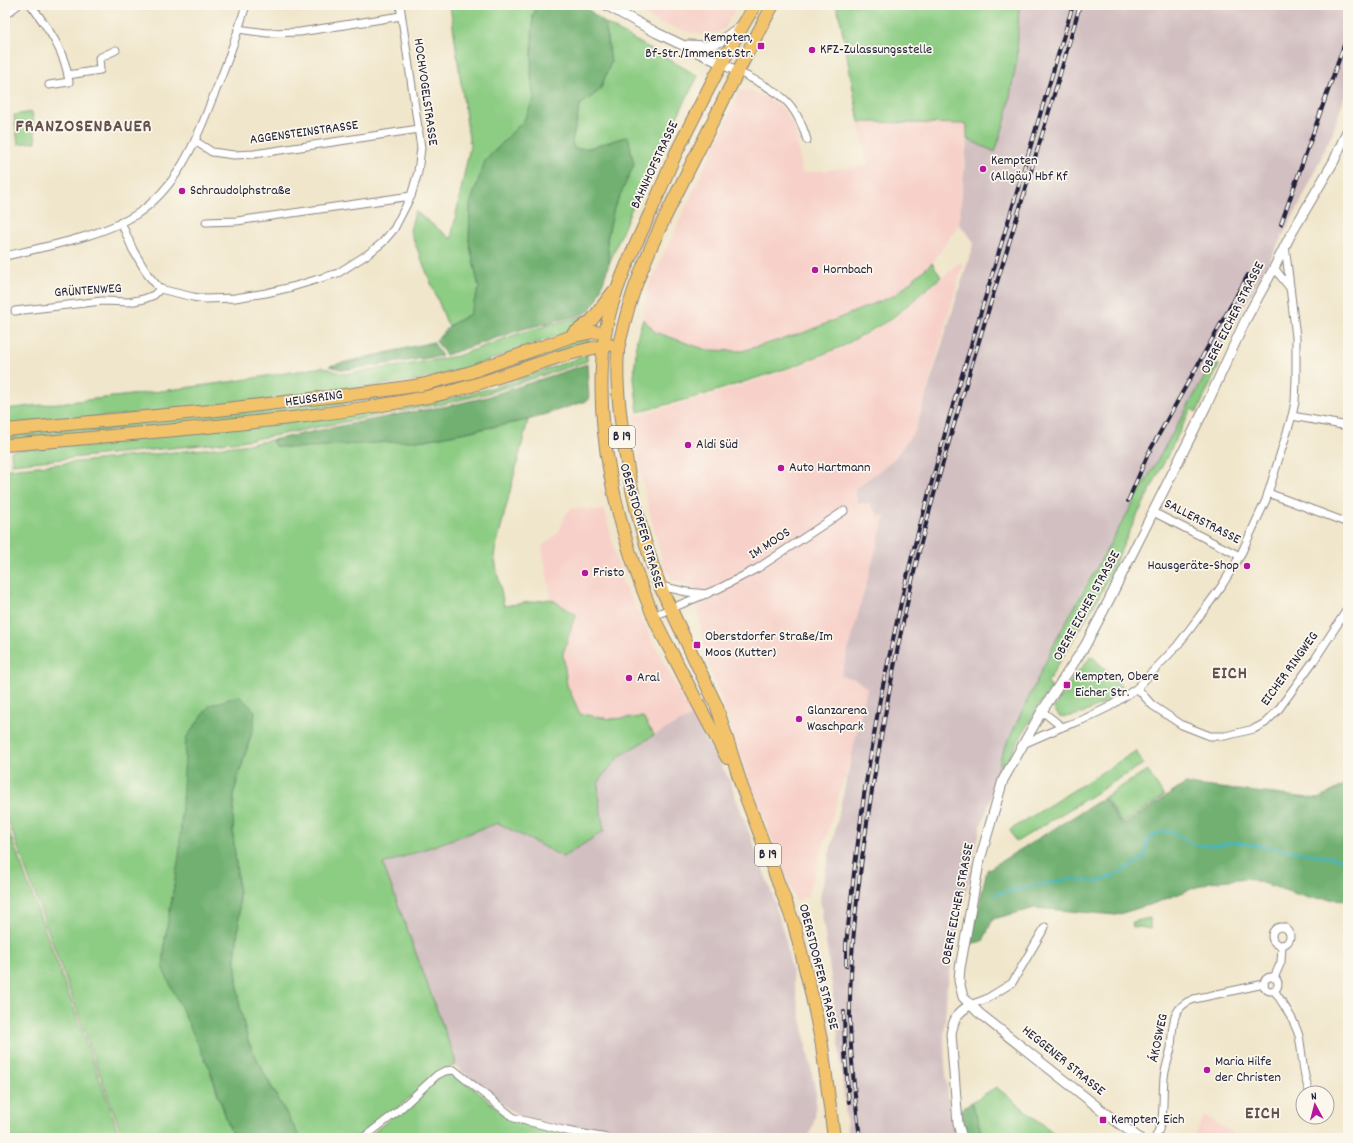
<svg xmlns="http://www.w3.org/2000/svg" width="1353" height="1143" viewBox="0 0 1353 1143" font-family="Dekko,sans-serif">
  <rect width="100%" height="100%" fill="#fbf7ec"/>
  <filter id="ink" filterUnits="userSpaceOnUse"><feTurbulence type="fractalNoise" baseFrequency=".025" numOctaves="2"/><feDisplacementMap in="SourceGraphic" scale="8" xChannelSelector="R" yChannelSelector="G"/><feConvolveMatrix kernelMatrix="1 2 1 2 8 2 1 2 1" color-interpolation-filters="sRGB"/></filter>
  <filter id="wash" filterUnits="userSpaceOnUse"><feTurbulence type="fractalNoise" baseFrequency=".012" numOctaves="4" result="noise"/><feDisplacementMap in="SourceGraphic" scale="16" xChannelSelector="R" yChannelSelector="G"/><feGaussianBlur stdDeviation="0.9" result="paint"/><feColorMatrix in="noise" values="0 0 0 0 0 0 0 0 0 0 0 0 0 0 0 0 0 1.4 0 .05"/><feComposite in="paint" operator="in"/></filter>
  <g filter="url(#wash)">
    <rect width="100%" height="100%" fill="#f0e6cb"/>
    <g fill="#f7d1c9">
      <path d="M632,5H737L724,29L716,33L701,35L659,23Z"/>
      <path d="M749,90L774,102L785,111L795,130L802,173L868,166L859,122L967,124L959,224L932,263L895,295L803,333L742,351L707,350L655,332L643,319L647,290L740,92Z"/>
      <path d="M960,262L963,265L915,431L893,460L855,489L879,516H885L842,676L855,679L867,688L855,745L807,896L796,901L734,739L707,660L694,587L673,581L663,564L645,493L638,454L634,416L703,398L796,367L844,347L891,321Z"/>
      <path d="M572,508L605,511L622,582L692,716L654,735L643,717L610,719L580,715L567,685L563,654L577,615L551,599L542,546L558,533L568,511Z"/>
      <path d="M1204,1116L1241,1138H1193Z"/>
    </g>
    <g fill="#d2bfc1">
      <path d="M1019,5H1348V86L1333,131L1300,204L1243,309L1133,505L1083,589L1059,634L1001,756L998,777L980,830L966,892L947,988L944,1039L945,1064L950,1116L956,1138H848L836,1016L820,897L867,688L855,679L841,676L885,516H879L869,503H858L855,489L893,460L915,431L974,242L959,224L967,139L995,152L1017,59Z"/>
      <path d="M692,716L728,777L773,896L786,942L816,1094L815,1117L809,1138H621L568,1128L516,1115L455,1066V1059L383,864L498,823L563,857L600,811L598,795L599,780L620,756L654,735Z"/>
    </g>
    <g fill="#8ccc83" stroke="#57775f">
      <path d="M450,5H537L533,15L531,76L534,99L525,120L485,161L469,241L479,288L470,314L449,326L447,323L410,231L415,211L451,239L470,146Z"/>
      <path d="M836,5H1019L1017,59L1006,118L995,152L967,139V124L859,122L841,23Z"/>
      <path d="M605,23L698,76L638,193L609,264L607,240L614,207L634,165L628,137L590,148L574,150L572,142L580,105L600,90L611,62Z"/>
      <path d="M32,112L36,142L18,144L14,115Z"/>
      <path d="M932,263L941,277L891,319L843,346L794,366L703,395L638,412L634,378L637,338L643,319L655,332L707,350L742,351L803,333L895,295Z"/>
      <path d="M587,315L589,319L568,332L467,368L420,380L209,407L5,426V409L131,395L229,382L323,367L343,374L406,365L457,356L523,332Z"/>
      <path d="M589,336V342L459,385L390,399L211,422L5,440V434L387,394Z"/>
      <path d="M587,355V361L485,394L447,403L405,410L267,437L241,441L12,464L11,451L423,403L461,396L502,385Z"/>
      <path d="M1213,362L1219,365L1197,412L1191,409L1134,522L1100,595L1047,683L1052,687L1039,705L998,777L1001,756L1059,634Z"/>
      <path d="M528,420L494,555L504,606L551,599L577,615L573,622L563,654L567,685L580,714L610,719L643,717L654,735L620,756L599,780L598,795L604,831L563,857L498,823L383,864L455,1059V1066L446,1068L395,1110L358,1138H300L265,1075L248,1041L240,1008L235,959L239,921V893L233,835L234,792L254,725L179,857L165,939L230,1129L234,1138H123L5,812V471L9,469L243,445L272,440L275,446L425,440Z"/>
      <path d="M1092,656L1124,689C1108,701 1080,720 1059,716L1054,709L1055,706L1075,675Z"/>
      <path d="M1136,751L1143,764L1016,842L1010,830Z"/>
      <path d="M1147,770L1164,796L1122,824L1105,797Z"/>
      <path d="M5,821L109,1105L120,1138H5Z"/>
      <path d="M1150,918V929L1140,927H1133L1132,922Z"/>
      <path d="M446,1074H454L464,1080L512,1121L587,1138H367L439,1077Z"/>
      <path d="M996,1087L1060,1138H983L972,1102Z"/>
    </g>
    <g fill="#71b071" stroke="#4a6956">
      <path d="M537,5H583L605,23L611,62L600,90L580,105L572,142L574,149L590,148L628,136L634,165L614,208L607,240L609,264L598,298L588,312L576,316L523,329L446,355L436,341L449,326L470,314L479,288L469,241L470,204L485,161L524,120L534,99L531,76L533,15Z"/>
      <path d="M433,342L442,356L343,370L329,366Z"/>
      <path d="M587,364L589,400L528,420L425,440L294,448L275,446L272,440L405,413L448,406L487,397Z"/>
      <path d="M239,696L255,711L254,725L234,792L233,835L239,893V921L235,959L240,1008L248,1041L265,1075L300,1138H234L230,1129L210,1070L163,969L165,939L179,857L186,738L210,705Z"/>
      <path d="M1348,783V900L1309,898L1247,878L1210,882L1155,903L1116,915L1035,908L993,919L983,941L970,944L987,870L1104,798L1122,826L1185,784L1318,799Z"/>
      <path d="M972,1102L983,1138H966L961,1109Z"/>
    </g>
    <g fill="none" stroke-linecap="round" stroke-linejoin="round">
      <g stroke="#47b6bf" stroke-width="2.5">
        <path d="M995,894L1069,879L1097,882L1118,874L1144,858L1146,854L1147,841L1150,838L1161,832H1172L1195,845L1215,846L1235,842L1348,860"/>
        <path d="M612,1130L631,1133"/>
      </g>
    </g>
  </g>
  <g filter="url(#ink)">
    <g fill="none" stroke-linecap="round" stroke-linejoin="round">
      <g stroke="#898483" stroke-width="9">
        <g id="minor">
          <path d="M31,5C48,28 66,53 69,82L49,85"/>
          <path d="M5,15L18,5"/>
          <path d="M238,29L267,33L300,32L401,16"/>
          <path d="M737,71C775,91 794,96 807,140"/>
          <path d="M68,75L100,70L99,58L116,50"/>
          <path d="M195,141L212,152L234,155L254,154L419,129"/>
          <path d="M121,222L133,250L148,275L160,289L193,297L205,299L235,298L266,293L292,287L338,273L368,254L382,243L394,229L411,196L418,172L421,148L400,5"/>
          <path d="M206,222L237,221L411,196"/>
          <path d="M5,256C45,247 103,236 137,214C176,188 195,144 211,102C225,70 236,38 246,5"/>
          <path d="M1274,268L1290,288"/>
          <path d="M15,311L102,301L129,302L144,299L154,295L160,289"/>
          <path d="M1292,416L1348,426"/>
          <path d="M1268,493L1348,523"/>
          <path d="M1153,512L1240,556"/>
          <path d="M660,586L687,592L707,594"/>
          <path d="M653,616L720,588L758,568L844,511"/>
          <path d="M1137,688L1152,705L1182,725L1210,736H1225L1254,729L1265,723L1278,710L1315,659L1348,608"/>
          <path d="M1042,711L1062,727"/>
          <path d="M1023,744L1062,727L1082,720L1109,707L1137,688L1177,646L1190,629L1221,587L1240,556L1266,500L1292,416L1295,402L1296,379V337L1285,245"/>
          <circle cx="1281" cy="936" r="9"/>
          <circle cx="1271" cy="984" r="7"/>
          <path d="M1274,978L1281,962L1282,945"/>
          <path d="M1274,990C1283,1004 1294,1019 1299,1036C1303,1055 1302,1075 1310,1093"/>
          <path d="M970,1005L986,999L1012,983L1045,927"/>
          <path d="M363,1138L397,1112L437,1075L445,1071L454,1070L514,1118L567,1131L607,1138"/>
          <path d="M1155,1138C1166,1120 1162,1098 1164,1078C1165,1068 1169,1058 1171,1048C1173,1028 1170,1007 1194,999L1264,984"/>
        </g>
      </g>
      <g stroke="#898483" stroke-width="11">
        <g id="tertiary">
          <path d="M606,5L657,33L737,71"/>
          <path d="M688,45L707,46L719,42L741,26"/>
          <path d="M962,1138L958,1124L951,1034C954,1018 957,1013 970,1005"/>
          <path d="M1139,1138L1109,1116L979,1013L963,997L959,981L960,968L979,863L1003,780L1042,711L1085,646L1108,602L1206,406L1246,319L1274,268L1290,236L1334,161L1348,129"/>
        </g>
      </g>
      <g stroke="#898483" stroke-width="14">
        <g id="primary">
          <path d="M773,5C744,57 719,110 692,163C666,215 638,267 624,324C622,333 619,342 618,351C616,374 618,397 621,420C627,476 640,533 660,586L717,707L742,787L794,924L811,992L822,1045L834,1138"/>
          <path d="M573,334L592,320L613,292"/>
          <path d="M5,430L209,411L387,390L421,385L468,373L570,337L594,332L605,333"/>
          <path d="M5,445C62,441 118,435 175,430C261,422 347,413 432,396C493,384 549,354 610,345"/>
          <path d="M727,758C709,724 691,691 674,657C666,642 658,628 652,613C617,529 592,425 605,335C611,294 635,246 652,209C660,190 668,171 676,153C701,103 726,53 755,5"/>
        </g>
      </g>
      <use href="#minor" stroke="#fff" stroke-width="7"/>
      <use href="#tertiary" stroke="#fff" stroke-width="9"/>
      <use href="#primary" stroke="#f2c36a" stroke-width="12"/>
      <g stroke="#22223b" stroke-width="4">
        <g id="rail">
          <path d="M1281,224L1348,34"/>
          <path d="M1128,501L1148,454L1248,275"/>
          <path d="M846,966V945L854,873L864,795L880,699L904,589L915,544L950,415L1073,5"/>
          <path d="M844,1012L845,1053L849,1102"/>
          <path d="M860,1138C854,1092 849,1045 850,998C852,917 864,835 878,755C890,684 904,613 921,543C944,454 971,367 998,279C1026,188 1054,97 1080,5"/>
        </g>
      </g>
      <use href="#rail" stroke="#fbf7ec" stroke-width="2.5" stroke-dasharray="8" stroke-linecap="butt"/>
    </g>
  </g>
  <g fill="#b5179e" stroke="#fbf7ec" stroke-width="1.5">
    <rect x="757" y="42" width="8" height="8" rx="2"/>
    <circle cx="812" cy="50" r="4"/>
    <circle cx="983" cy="169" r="4"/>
    <circle cx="182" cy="191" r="4"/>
    <circle cx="815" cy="270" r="4"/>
    <circle cx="688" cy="445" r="4"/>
    <circle cx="781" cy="468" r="4"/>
    <circle cx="1247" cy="566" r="4"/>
    <circle cx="585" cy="573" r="4"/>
    <rect x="693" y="641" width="8" height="8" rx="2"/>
    <circle cx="629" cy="678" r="4"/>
    <rect x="1063" y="681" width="8" height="8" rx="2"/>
    <circle cx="799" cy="719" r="4"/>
    <circle cx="1207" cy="1070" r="4"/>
    <rect x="1099" y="1116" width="8" height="8" rx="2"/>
  </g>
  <g text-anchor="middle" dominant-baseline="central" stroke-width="3.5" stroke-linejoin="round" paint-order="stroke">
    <g fill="#fbf7ec" stroke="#636270" stroke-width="1">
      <rect x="609" y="426" width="26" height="22" rx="3"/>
      <rect x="755" y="844" width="26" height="22" rx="3"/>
    </g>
    <g font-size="13" font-weight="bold" fill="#22223b">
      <text x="622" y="437">B 19</text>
      <text x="768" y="855">B 19</text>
    </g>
    <g font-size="14" fill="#22223b" stroke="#fbf7ec" text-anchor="start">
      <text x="753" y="38" text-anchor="end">Kempten,<tspan x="753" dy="16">Bf-Str./Immenst.Str.</tspan></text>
      <text x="820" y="50">KFZ-Zulassungsstelle</text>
      <text x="991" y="161">Kempten<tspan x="991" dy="16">(Allgäu) Hbf Kf</tspan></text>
      <text x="190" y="191">Schraudolphstraße</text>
      <text x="823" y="270">Hornbach</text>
      <text x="696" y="445">Aldi Süd</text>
      <text x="789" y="468">Auto Hartmann</text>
      <text x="1239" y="566" text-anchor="end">Hausgeräte-Shop</text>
      <text x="593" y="573">Fristo</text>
      <text x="705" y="637">Oberstdorfer Straße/Im<tspan x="705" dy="16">Moos (Kutter)</tspan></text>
      <text x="1075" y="677">Kempten, Obere<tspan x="1075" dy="16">Eicher Str.</tspan></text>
      <text x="637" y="678">Aral</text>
      <text x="807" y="711">Glanzarena<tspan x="807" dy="16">Waschpark</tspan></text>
      <text x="1215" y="1062">Maria Hilfe<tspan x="1215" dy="16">der Christen</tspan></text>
      <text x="1111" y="1120">Kempten, Eich</text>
    </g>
    <g font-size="14" fill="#22223b" stroke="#fbf7ec">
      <text transform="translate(425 92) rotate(82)">HOCHVOGELSTRASSE</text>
      <text transform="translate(304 133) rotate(-8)">AGGENSTEINSTRASSE</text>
      <text transform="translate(655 165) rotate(-65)">BAHNHOFSTRASSE</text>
      <text transform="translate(88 291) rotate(-4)">GRÜNTENWEG</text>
      <text transform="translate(1233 318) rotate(-63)">OBERE EICHER STRASSE</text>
      <text transform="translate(314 399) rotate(-8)">HEUSSRING</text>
      <text transform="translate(1202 522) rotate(27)">SALLERSTRASSE</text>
      <text transform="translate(641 526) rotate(74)">OBERSTDORFER STRASSE</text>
      <text transform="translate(770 544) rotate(-33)">IM MOOS</text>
      <text transform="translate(1087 606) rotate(-61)">OBERE EICHER STRASSE</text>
      <text transform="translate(1290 669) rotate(-54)">EICHER RINGWEG</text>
      <text transform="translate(958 904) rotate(-79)">OBERE EICHER STRASSE</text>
      <text transform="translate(818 967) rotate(76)">OBERSTDORFER STRASSE</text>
      <text transform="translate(1159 1038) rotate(-78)">ÁKOSWEG</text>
      <text transform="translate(1063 1061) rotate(39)">HEGGENER STRASSE</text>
    </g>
    <g font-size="18" font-weight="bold" letter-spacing="1" fill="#65524e" stroke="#fbf7ec">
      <text x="84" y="127">FRANZOSENBAUER</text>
      <text x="1230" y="674">EICH</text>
      <text x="1263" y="1114">EICH</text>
    </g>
  </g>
  <rect width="1353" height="1143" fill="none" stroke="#fbf7ec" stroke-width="20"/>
  <g transform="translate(1315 1105) rotate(353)"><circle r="19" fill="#fbf7ec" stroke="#a4a2a5"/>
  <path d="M0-3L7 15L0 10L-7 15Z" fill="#b5179e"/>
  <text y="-6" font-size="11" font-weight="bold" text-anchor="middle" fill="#22223b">N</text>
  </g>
</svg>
